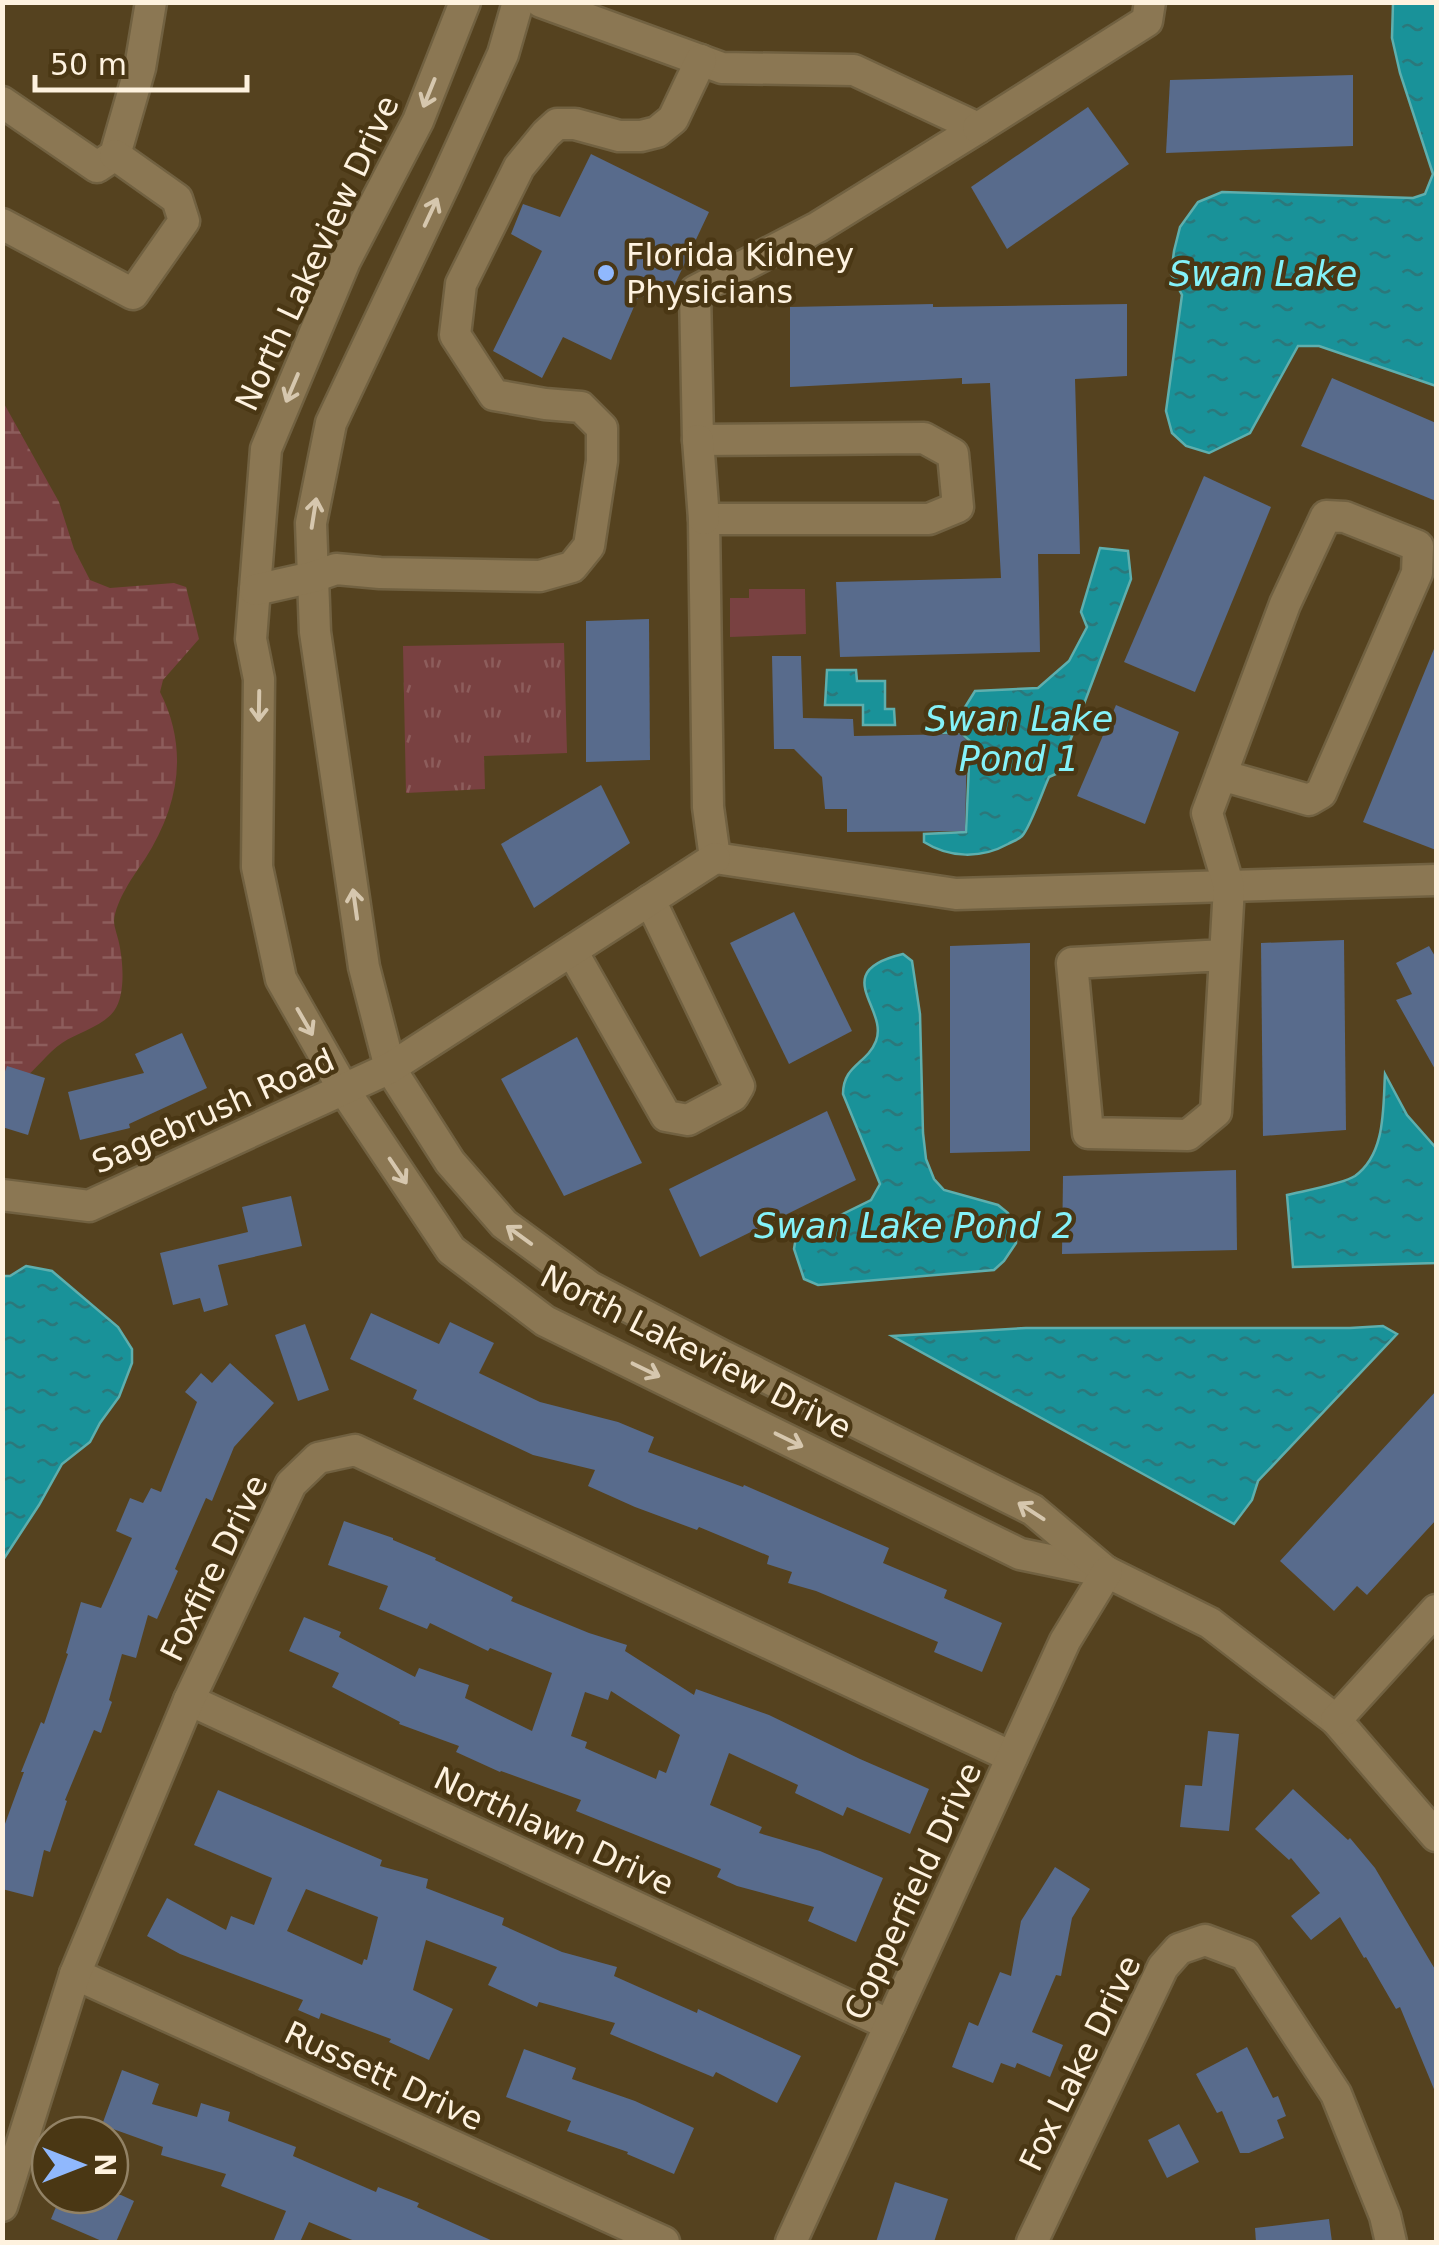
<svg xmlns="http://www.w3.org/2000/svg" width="1439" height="2245" viewBox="0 0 1439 2245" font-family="'DejaVu Sans',sans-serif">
  <defs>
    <pattern id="wetland-marsh" width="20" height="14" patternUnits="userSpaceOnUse" patternTransform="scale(2.5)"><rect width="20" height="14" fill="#794141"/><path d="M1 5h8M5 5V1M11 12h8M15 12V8" fill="none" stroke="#8d5d5c"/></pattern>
    <pattern id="park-tufts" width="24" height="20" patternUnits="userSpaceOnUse" patternTransform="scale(2.5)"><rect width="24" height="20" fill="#794141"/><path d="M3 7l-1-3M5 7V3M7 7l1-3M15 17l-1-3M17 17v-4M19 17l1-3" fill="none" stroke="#8d5d5c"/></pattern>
    <pattern id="water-ripples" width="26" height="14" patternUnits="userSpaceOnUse" patternTransform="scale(2.5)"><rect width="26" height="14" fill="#199299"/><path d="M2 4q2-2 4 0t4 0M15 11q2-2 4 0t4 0" fill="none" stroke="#2b787b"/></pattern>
  </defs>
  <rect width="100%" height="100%" fill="#55421f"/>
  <path fill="#794141" d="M749,589H805L806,634L730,637V598H749Z"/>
  <path fill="url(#wetland-marsh)" d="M2,400L59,502L74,549L90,580L110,588L174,583L186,587L199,639L163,680L160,692C189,749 179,806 145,859C134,875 116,900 114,921C114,927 118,937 119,943C123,961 126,995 114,1011C102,1027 78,1032 62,1043C47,1053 37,1069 22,1080C16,1084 9,1088 2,1092Z"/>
  <path fill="url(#park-tufts)" d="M564,643L567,753L484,756L485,789L406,793L403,646Z"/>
  <g fill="url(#water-ripples)" stroke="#5eafae" stroke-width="2.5">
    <path d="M1393,3H1436V386L1319,346H1298L1250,433L1209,453L1186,446L1172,433L1166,411L1182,295L1171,274L1174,251L1180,227L1198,202L1222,192L1413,198L1425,194L1433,174L1400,73L1392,38Z"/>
    <path d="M1100,548L1128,551L1131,579L1058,773L1049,777C1043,790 1030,828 1022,836C1018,840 1013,841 1008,844C981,859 949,858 924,842V834L966,832L970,741L961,733H933L935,727L957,720L975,691L1038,688L1069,661L1087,627L1081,612Z"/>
    <path d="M827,670H856L857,681H885V709H894L895,725H863V705H825Z"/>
    <path d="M903,954L912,961L920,1014L923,1133L926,1159L934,1179L944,1190L998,1205L1008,1213L1016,1229V1243L1004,1261L994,1270L818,1285L804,1279L794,1249L796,1237L871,1200L880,1184L843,1094C843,1065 867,1064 876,1041C889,1008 827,972 903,954Z"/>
    <path d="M1385,1074L1407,1115L1436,1148V1263L1293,1267L1287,1195C1303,1191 1343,1184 1355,1176C1386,1154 1383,1107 1385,1074Z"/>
    <path d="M26,1266L52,1271L118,1327L132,1349V1363L119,1397L100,1423L90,1442L62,1464L39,1505L3,1560V1276H10Z"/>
    <path d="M1383,1326L1397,1334L1258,1481L1252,1500L1234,1524L892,1336L1026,1328H1350Z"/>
  </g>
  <g fill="#586b8c" fill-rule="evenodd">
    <path d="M1353,75V146L1166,153L1170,80Z"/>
    <path d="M1088,107L1129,164L1007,249L971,187Z"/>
    <path d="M591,154L709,212L665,305L639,295L611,360L563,337L542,378L493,351L542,251L511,234L523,204L560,217Z"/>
    <path d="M933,304V307L1127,304V376L1075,379L1080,554H1038L1040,652L840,657L836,582L1001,578L990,383L962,384V378L790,387V307Z"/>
    <path d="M1332,378L1436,423V501L1301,446Z"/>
    <path d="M1204,476L1271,507L1195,692L1124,662Z"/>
    <path d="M649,619L650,760L586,762V621Z"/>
    <path d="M1436,644V850L1363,822Z"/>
    <path d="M772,656H801L803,718L853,719L854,736L961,734L967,741L965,831L847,832V809H825L822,777L794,749H774Z"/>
    <path d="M1116,705L1179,732L1145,824L1077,796Z"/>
    <path d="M601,785L630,843L534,908L501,844Z"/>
    <path d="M794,912L852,1031L789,1064L730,943Z"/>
    <path d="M1344,940L1346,1130L1263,1136L1261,943Z"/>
    <path d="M1030,943V1151L950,1153V946Z"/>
    <path d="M1429,946L1436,958V1071L1396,1000L1412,994L1396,963Z"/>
    <path d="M182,1033L207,1088L129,1124L130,1128L80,1140L68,1092L144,1073L135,1054Z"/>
    <path d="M577,1037L642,1163L564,1196L501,1079Z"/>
    <path d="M7,1066L45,1078L28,1135L2,1127V1080Z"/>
    <path d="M827,1111L856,1180L700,1257L669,1189Z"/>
    <path d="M1236,1170L1237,1250L1062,1254L1063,1176Z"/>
    <path d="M291,1196L302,1246L218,1265L228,1305L204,1312L200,1298L173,1305L160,1253L248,1232L242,1207Z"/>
    <path d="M371,1313L439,1344L450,1322L494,1343L479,1373L540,1402L618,1422L654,1437L648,1452L743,1487L744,1485L889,1548L883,1563L947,1590L944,1598L1002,1623L982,1672L934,1652L938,1642L816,1591L788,1583L792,1572L767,1564L769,1556L699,1527L697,1530L635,1507L588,1486L595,1470L533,1455L413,1399L417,1390L350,1359Z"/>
    <path d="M305,1324L329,1390L298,1401L275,1335Z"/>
    <path d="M230,1363L274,1403L234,1447L212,1501L206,1498L175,1569L178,1571L157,1619L148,1615L136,1658L122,1654L109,1700L112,1702L101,1733L94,1730L65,1800L67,1801L50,1852L44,1850L33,1897L2,1889V1832L24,1772H21L41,1722L44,1724L68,1654L66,1653L81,1602L101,1608L132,1538L116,1531L130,1498L143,1503L151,1488L161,1492L197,1402L185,1392L201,1373L212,1383Z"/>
    <path d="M1436,1391V1520L1367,1595L1357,1586L1334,1611L1280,1561Z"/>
    <path d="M344,1521L393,1538V1540L436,1558L435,1560L513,1597L511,1601L589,1633L627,1645L625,1651L694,1695L696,1689L769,1715L860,1759L929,1789L910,1834L847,1807L843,1816L795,1793L798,1785L729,1753L710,1805L762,1827L759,1833L820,1851L883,1878L856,1942L808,1921L814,1907L737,1886L717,1877L721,1869L576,1811L581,1800L501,1771L500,1772L456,1752L459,1746L399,1724L400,1722L332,1687L339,1673L289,1651L304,1617L341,1632L339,1637L415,1677L419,1668L469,1685L465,1698L532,1731L552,1673L490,1648L488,1651L430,1623L427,1629L379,1609L388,1586L328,1565ZM611,1691L680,1735L666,1773L659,1770L656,1779L585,1748L587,1742L571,1736L585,1692L608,1700Z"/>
    <path d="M1208,1731L1239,1734L1229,1831L1180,1827L1185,1785L1202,1786Z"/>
    <path d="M1293,1789L1348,1840L1350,1838L1375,1868L1436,1971V2094L1400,2007L1396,2009L1366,1957L1364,1958L1340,1917L1311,1940L1291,1916L1320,1893L1291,1858L1289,1860L1255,1829Z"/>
    <path d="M218,1790L382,1860L380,1866L428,1879L426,1888L504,1918L502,1925L562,1952L617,1967L614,1976L697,2013L698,2009L801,2056L777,2103L716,2072L713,2077L610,2034L615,2023L539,2002L537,2007L488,1985L497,1967L426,1940L413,1990L453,2009L429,2060L389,2042L391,2039L321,2013L319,2019L298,2010L303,2000L180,1954L147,1936L167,1898L226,1930L231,1916L254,1925L272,1878L194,1845ZM306,1889L378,1917L367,1960L364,1959L362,1965L287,1931Z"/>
    <path d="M1055,1867L1090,1889L1072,1918L1061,1976L1056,1975L1032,2032L1063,2045L1050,2077L1017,2063L1015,2068L1001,2063L993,2083L952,2067L969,2022L978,2026L1000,1972L1011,1976L1021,1921Z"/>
    <path d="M1247,2047L1273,2098L1278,2096L1286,2116L1277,2120L1284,2138L1249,2153H1240L1222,2111L1217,2113L1196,2074Z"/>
    <path d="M524,2049L576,2068L572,2079L635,2101L694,2128L674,2174L627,2154L628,2152L567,2131L571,2121L506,2097Z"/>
    <path d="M122,2070L159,2084L152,2104L197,2117L201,2103L230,2112L228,2121L296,2147L293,2156L376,2192L378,2187L419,2203L417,2207L495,2242H357L309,2222L300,2242H273L286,2211L221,2186L226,2174L161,2155L163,2147L102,2125Z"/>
    <path d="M1179,2124L1199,2162L1167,2178L1148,2140Z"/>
    <path d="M895,2182L948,2199L934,2242H876Z"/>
    <path d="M61,2195H121L134,2201L116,2242H104L51,2219Z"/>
    <path d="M1329,2219L1332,2242H1256L1255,2228Z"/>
  </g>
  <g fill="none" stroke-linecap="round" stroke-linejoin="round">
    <g stroke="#716141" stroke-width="35">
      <g id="minor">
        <path d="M465,2L418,121L345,261L266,449L251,639L259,679L257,867L281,979L344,1090L451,1250L545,1321L1020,1554L1107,1572L1210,1623L1336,1720L1436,1836"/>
        <path d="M518,2L503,54L445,182L331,423L311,523L315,632L364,967L390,1068L450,1162L504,1224L590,1287L723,1356L1033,1510L1104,1570"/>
        <path d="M541,2L722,68L854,70L978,128L818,227L695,291L698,440L924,438L953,454L958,507L929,519H704L708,807L715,858L956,894L1436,880"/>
        <path d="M2,102L97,167L115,155L140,68L151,2"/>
        <path d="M978,128L1147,21L1150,2"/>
        <path d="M2,224L133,294L184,221L177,199L115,155"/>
        <path d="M698,440L704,519"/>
        <path d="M255,590L313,577L336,569L380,573L540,576L572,567L589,546L602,461V428L581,407L545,404L494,395L455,335L461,284L519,167L546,134L557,124H575L619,136H641L657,132L673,119L701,60"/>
        <path d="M1221,775L1309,800L1321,793L1417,573L1418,546L1345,517L1326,516L1285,604L1207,813L1229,887L1216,1112L1188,1135L1088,1133L1072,963L1225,955"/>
        <path d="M572,951L666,1116L688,1120L733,1096L739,1086L650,900"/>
        <path d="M2,1195L89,1206L390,1068L715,858"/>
        <path d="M189,1700L890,2025"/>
        <path d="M1336,1720L1436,1610"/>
        <path d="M75,1974L664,2242"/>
        <path d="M2,2206L75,1974L189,1700L291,1484L318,1458L355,1450L1012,1757"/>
        <path d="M791,2242L1065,1641L1107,1572"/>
        <path d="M1032,2242L1163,1967L1179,1949L1205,1940L1245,1955L1336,2094L1385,2216L1391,2242"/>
      </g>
    </g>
    <use href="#minor" stroke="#8b7753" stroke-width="30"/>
  </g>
  <defs><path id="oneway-shaft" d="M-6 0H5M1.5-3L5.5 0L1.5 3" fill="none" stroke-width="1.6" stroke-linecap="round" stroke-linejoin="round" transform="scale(2.5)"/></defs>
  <g stroke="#d6c7ae">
    <use href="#oneway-shaft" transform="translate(429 93) rotate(112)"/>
    <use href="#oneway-shaft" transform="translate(431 212) rotate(-65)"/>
    <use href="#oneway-shaft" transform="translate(292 388) rotate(113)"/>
    <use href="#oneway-shaft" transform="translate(314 513) rotate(-81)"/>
    <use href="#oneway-shaft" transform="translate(259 706) rotate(91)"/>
    <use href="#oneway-shaft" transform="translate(355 904) rotate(-98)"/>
    <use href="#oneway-shaft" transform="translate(305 1022) rotate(60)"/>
    <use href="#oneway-shaft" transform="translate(398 1171) rotate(56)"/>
    <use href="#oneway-shaft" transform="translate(519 1235) rotate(-144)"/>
    <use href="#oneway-shaft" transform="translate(646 1370) rotate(26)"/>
    <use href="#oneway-shaft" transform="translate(789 1440) rotate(26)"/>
    <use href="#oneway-shaft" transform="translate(1031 1511) rotate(-147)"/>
  </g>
  <circle fill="#90b8fd" stroke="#4a3714" stroke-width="4" cx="606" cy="273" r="10"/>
  <g text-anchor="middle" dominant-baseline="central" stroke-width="9" stroke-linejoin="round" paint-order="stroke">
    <g font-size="32" fill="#fef2df" stroke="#4a3714">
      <text transform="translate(317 253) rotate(-65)">North Lakeview Drive</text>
      <text transform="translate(213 1111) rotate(-24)">Sagebrush Road</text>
      <text transform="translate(696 1352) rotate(27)">North Lakeview Drive</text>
      <text transform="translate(214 1568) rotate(-64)">Foxfire Drive</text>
      <text transform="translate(554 1831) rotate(25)">Northlawn Drive</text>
      <text transform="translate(913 1891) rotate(-65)">Copperfield Drive</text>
      <text transform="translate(1080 2063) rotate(-64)">Fox Lake Drive</text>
      <text transform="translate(384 2076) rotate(25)">Russett Drive</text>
    </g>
    <g font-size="32" fill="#fef2df" stroke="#4a3714" text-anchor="start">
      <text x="626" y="255">Florida Kidney<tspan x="626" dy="37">Physicians</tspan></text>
    </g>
    <g font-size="35" font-style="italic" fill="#84f2f9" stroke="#4a3714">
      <text x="1263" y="274">Swan Lake</text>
      <text x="1019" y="719">Swan Lake<tspan x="1019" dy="40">Pond 1</tspan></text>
      <text x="914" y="1226">Swan Lake Pond 2</text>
    </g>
  </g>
  <rect width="1439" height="2245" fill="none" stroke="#fef2df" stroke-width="10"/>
  <g transform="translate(80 2165) rotate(90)"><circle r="48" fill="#4a3714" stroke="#928265" stroke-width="2.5"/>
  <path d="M0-8L18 38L0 25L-18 38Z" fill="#90b8fd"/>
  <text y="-15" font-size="28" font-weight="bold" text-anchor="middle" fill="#fef2df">N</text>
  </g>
  <path d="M35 75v15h212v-15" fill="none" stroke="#fef2df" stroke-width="5"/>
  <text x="50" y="75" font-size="30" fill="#fef2df" stroke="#4a3714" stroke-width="8" paint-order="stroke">50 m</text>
</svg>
